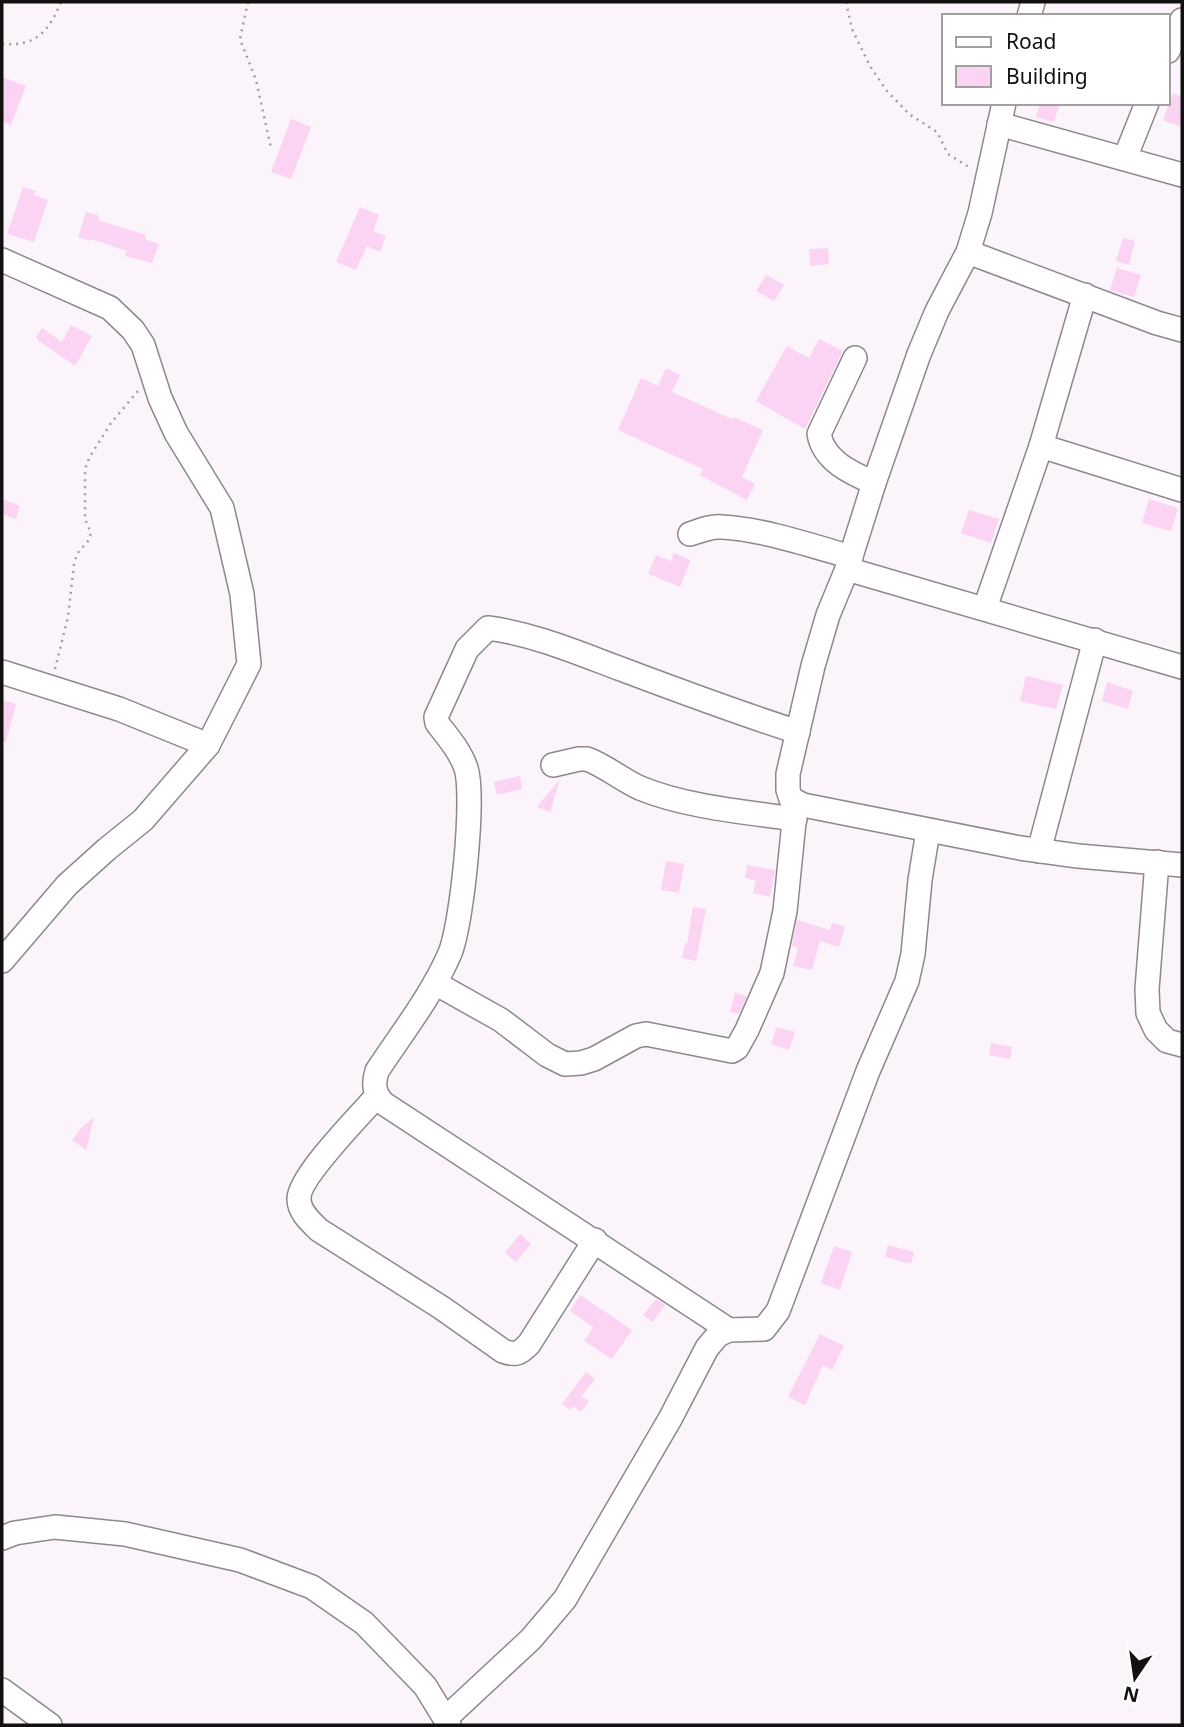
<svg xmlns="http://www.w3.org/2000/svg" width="1184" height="1727" viewBox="0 0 1184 1727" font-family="'Noto Sans',sans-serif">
  <rect width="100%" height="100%" fill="#fbf4fa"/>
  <g fill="#fbd3f3">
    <path d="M2,77L26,86L11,125L2,122Z"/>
    <path d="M1173,93L1182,97V127L1163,120Z"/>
    <path d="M1040,103H1060L1054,122L1036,117Z"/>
    <path d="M291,119L311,127L291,179L271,172Z"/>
    <path d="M23,187L36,191L34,195L48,200L34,242L7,234Z"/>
    <path d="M360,207L379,215L373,231L386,236L380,252L367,246L356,270L336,262Z"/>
    <path d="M86,212L99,216L98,220L146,235L145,239L159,244L152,263L125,256L127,251L91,239L90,241L78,237Z"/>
    <path d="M1123,238L1135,241L1129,265L1116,261Z"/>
    <path d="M828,248L829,264L810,266L809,249Z"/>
    <path d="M1117,268L1141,275L1134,297L1110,290Z"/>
    <path d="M766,275L784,285L774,301L756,291Z"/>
    <path d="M71,325L92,336L75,366L39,341L36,337L42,328L62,342Z"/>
    <path d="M819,339L843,351L805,429L756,401L787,346L809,358Z"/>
    <path d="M666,368L680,375L672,392L732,419L734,417L763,430L742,477L755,484L747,500L700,475L703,469L618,430L641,378L658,386Z"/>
    <path d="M2,499L20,506L16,519L2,514Z"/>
    <path d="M1149,499L1178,508L1171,531L1142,523Z"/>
    <path d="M969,510L999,519L991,543L961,533Z"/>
    <path d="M674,553L691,560L680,587L648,574L656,555L671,561Z"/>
    <path d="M1026,676L1063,685L1056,709L1020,701Z"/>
    <path d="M1107,682L1133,691L1128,709L1102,701Z"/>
    <path d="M2,700L16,704L6,742H2Z"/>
    <path d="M520,776L522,789L497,795L494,782Z"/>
    <path d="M560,779L550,812L537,807Z"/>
    <path d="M666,861L684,864L679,893L661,890Z"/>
    <path d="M747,865L775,870L770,897L753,893L756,881L745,878Z"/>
    <path d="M693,907L706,909L696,961L682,958L685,943L687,944Z"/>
    <path d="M797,920L830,930L832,923L845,926L839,947L820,941L812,970L793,966L798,948L792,946Z"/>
    <path d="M735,993L747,996L739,1014L730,1012Z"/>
    <path d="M777,1027L795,1032L789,1050L771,1044Z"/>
    <path d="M991,1043L1012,1047L1010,1059L989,1055Z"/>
    <path d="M94,1117L86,1150L72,1140L80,1129Z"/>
    <path d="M520,1234L531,1244L516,1262L505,1253Z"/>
    <path d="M888,1245L914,1252L911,1264L885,1257Z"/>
    <path d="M834,1246L852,1252L840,1290L821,1283Z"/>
    <path d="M580,1295L632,1330L612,1359L584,1341L593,1327L570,1311Z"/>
    <path d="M656,1299L665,1305L653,1322L643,1315Z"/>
    <path d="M820,1334L844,1346L832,1370L823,1365L805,1405L788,1397Z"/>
    <path d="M586,1372L595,1379L581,1396L589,1401L581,1412L573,1406L570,1410L562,1404Z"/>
  </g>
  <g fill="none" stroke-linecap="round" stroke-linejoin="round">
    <g stroke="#8e878c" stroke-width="26">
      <g id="minor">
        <path d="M1029,16L1033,2"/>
        <path d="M1168,51L1182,20"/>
        <path d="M1004,103L980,213L968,252L937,311L919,354L874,483L847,569L828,615L813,666L788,774V790L791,799L803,805L1020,848L1078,856L1182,865"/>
        <path d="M999,124L1182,175"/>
        <path d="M1125,158L1147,103"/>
        <path d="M968,252L1157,323L1182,330"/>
        <path d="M2,260L110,308L133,330L143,345L160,398L176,433L222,508L242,594L249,664L208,745L143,820L107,849L67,885L2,961"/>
        <path d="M855,358L819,434C824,461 851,473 874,483"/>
        <path d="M1041,446L1182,490"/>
        <path d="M690,534C701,530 711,526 722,527C762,529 813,546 851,557"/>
        <path d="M847,569L1182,667"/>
        <path d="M985,608L1041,446L1085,295"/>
        <path d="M2,672L119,709L208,745"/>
        <path d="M553,765L579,759H587C606,766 622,780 640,788C686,807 745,812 795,819"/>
        <path d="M1039,851L1095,640"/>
        <path d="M1157,862L1147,989L1148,1013L1156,1030L1167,1041L1182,1045"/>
        <path d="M435,983L501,1020L547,1055L565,1064L581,1063L594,1059L636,1036L646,1034L732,1051L737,1048L747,1030L772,973L785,911L796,802"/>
        <path d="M377,1096C361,1114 298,1178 299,1199C299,1212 311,1222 319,1230L442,1308L503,1351C516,1356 520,1353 529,1344L595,1240"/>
        <path d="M729,1330L383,1103C374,1093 373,1084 377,1071C402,1033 432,995 450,953C462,924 475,797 466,768C460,751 448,737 437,723L436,717L467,649L488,628C534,634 578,653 621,669C680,691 738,713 798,732"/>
        <path d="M2,1538L15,1533L55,1527L125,1534L240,1560L312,1587L364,1623L425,1686L449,1725"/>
        <path d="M2,1690L50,1725"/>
        <path d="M445,1719L531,1639L565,1599L670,1419L707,1348L718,1335L729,1330L764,1329L778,1311L868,1071L907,981L913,954L920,880L928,831"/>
      </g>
    </g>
    <g stroke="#a39da2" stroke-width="2.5" stroke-dasharray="2 5" stroke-linecap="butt">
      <path d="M248,2L240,39L256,80L271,148"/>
      <path d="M846,2L852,29L870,66L886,90L909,114L937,132L948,154L972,169"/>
      <path d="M2,44C36,47 49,31 61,2"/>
      <path d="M55,669L68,617L74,564L77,554L88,541L91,533L85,519V469L89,458L111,423L138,391"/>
    </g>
    <use href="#minor" stroke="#fff" stroke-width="23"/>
  </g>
  <rect width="1184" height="1727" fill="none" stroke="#131012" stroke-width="7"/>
  <rect x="942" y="14" width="228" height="91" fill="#ffffff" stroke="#a19fa0" stroke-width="2"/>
  <rect x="956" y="37" width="35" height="10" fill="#ffffff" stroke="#a19fa0" stroke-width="2"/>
  <text x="1006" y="49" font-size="21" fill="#131012">Road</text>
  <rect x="956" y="66" width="35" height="21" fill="#fbd3f3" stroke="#a19fa0" stroke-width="2"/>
  <text x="1006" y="84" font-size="21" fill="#131012">Building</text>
  <g transform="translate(1135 1678) rotate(193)" stroke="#ffffff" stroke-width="5" paint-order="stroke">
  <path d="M0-5L12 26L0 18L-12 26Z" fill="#131012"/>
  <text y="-10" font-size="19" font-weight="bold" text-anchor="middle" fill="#131012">N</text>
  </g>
</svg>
